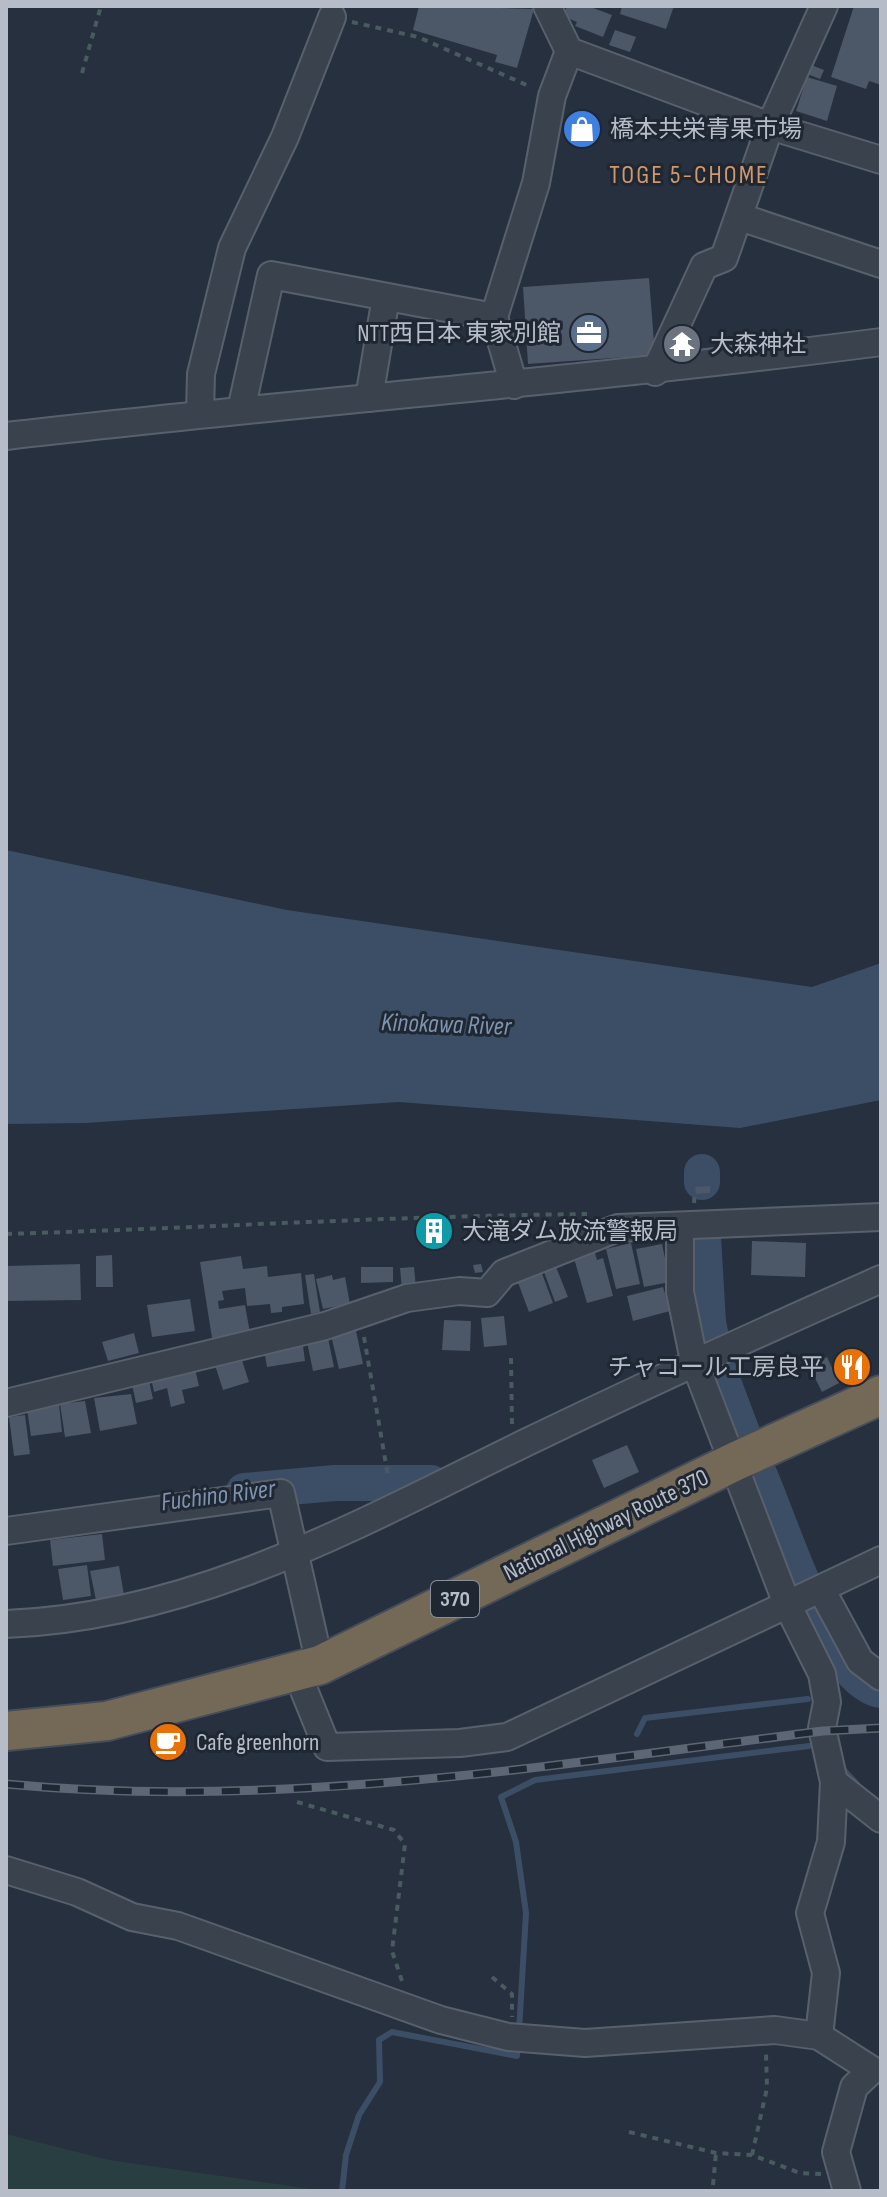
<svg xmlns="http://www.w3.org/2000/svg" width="887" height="2197" viewBox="0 0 887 2197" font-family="'Sofia Sans Condensed','Noto Sans JP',sans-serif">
  <rect width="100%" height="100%" fill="#26303e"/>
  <path fill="#293e40" d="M6,2134L109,2160L325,2191H6Z"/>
  <path fill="#3c4d66" d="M6,850L287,910L812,987L881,963V1100L740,1128L399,1102L86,1123L6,1124Z"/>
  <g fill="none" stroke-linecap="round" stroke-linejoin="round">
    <g stroke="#3c4d66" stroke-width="6">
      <path d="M637,1734L645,1718L808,1699"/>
      <path d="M840,1766L857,1784"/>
      <path d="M519,2031L526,1913L516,1842L501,1797L535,1780L809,1746"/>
      <path d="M342,2191L346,2155L359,2115L380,2082L379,2040L392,2032L517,2056L518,2046"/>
    </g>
    <g stroke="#3c4d66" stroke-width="36">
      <path d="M702,1172V1182"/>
      <path d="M703,1237L708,1322L716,1363L743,1435"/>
      <path d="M760,1476C781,1523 829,1682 881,1690"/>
      <path d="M244,1491L335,1483H431"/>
    </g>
  </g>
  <g fill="#4c5767">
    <path d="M419,6L534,9L517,68L495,62L497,55L413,30Z"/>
    <path d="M567,6H588L612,15L603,37L575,26L577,22L563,16Z"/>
    <path d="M622,6H674L666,29L620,14Z"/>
    <path d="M854,6H881V85L869,81L866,89L831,77Z"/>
    <path d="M615,30L636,37L630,52L609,45Z"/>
    <path d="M811,65L824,70L820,79L807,74Z"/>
    <path d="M807,77L837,86L827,121L796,111Z"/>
    <path d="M649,278L655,355L528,364L523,287Z"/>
    <path d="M710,1186V1193L696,1194L695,1187Z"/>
    <path d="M752,1241L806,1243L805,1277L751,1275Z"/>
    <path d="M631,1243L640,1284L616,1289L606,1249Z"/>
    <path d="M662,1244L670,1282L644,1287L636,1249Z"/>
    <path d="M594,1249L597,1260L603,1258L613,1296L587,1303L573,1255Z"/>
    <path d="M112,1255L113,1287H96V1256Z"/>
    <path d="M241,1256L243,1269L267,1266L268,1277L301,1273L304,1304L282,1307V1312L271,1313L270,1304L247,1306L245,1288L222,1291L224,1300L218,1301L219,1309L245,1305L250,1333L212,1338L200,1262Z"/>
    <path d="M80,1264L81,1300L6,1301V1266Z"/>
    <path d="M481,1264L483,1272L475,1273L473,1265Z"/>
    <path d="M361,1267H393V1282L361,1283Z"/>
    <path d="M414,1267L416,1288L402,1290L400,1268Z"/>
    <path d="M556,1267L568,1297L555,1302L544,1272Z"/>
    <path d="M541,1271L553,1303L529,1312L517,1280Z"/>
    <path d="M314,1274L320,1312L311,1314L305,1275Z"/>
    <path d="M332,1275L333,1280L345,1277L350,1304L323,1309L316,1279Z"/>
    <path d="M663,1287L670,1311L633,1321L627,1296Z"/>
    <path d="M190,1299L195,1331L152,1337L147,1305Z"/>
    <path d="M504,1316L507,1345L484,1347L481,1318Z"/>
    <path d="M444,1320L471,1321L470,1351L442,1350Z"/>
    <path d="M355,1326L363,1364L339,1369L330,1331Z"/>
    <path d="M134,1333L139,1353L108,1361L102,1342Z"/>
    <path d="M327,1333L334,1367L313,1371L306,1337Z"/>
    <path d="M302,1338L305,1361L267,1367L263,1344Z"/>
    <path d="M240,1354L249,1382L223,1390L214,1362Z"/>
    <path d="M827,1357L839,1383L822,1392L809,1366Z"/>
    <path d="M195,1369L199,1386L182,1390L185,1403L171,1407L167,1388L154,1392L150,1373Z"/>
    <path d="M148,1376L153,1399L136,1403L131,1380Z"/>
    <path d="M131,1394L137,1424L100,1431L94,1398Z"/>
    <path d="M85,1401L91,1433L65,1437L60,1404Z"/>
    <path d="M59,1404L62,1432L31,1436L27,1409Z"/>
    <path d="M25,1415L30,1454L14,1456L9,1417Z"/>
    <path d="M627,1445L639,1472L604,1488L592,1460Z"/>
    <path d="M102,1534L105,1560L53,1566L50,1540Z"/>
    <path d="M87,1565L91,1596L63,1600L58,1569Z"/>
    <path d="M119,1566L124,1595L96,1600L90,1571Z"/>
    <path d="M181,1729L187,1752L165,1757L164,1753L156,1755L151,1737Z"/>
  </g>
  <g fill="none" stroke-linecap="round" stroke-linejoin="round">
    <g stroke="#58606c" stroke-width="30">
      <g id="minor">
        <path d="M547,6L569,51L770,126L881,160"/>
        <path d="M740,217L881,264"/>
        <path d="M494,317L536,183L552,96L569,51"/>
        <path d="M655,372L704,266L724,258L770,126L824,6"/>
        <path d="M369,398L386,297"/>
        <path d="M241,410L271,275L494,317L514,385"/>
        <path d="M200,413L201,374L232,248L285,137L332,17"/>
        <path d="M6,436C298,402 590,380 881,342"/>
        <path d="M680,1227V1292L694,1361L787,1604L822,1674L827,1702L822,1728L834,1782L831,1842L810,1913L826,1973L819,2036L872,2070L854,2087L836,2152L847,2191"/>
        <path d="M6,1403L325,1326L407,1298L459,1291L487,1293L504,1273L618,1228L881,1217"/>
        <path d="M6,1531L281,1493L320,1665"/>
        <path d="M821,1589L860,1661L881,1677"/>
        <path d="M6,1624C193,1617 359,1524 523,1444C641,1387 761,1332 881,1279"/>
        <path d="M297,1673L327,1747L460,1743L507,1737L881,1560"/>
        <path d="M834,1782L881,1819"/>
        <path d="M6,1870L77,1892L132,1917L178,1926L441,2020L508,2037L585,2043L775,2030L819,2036"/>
      </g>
    </g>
    <g stroke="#454d59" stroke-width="42">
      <path id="highway" d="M6,1731L107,1721L320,1665L736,1461L881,1395"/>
    </g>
    <g stroke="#485b5e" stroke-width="4" stroke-dasharray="6 6" stroke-linecap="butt">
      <path d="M352,22L418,37L531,87"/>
      <path d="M82,73L101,6"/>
      <path d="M694,1203L695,1191"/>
      <path d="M6,1234C200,1228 393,1216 587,1214"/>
      <path d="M364,1337L388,1476"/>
      <path d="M511,1358L512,1424"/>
      <path d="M297,1802L394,1830L405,1844L392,1951L403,1984"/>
      <path d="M492,1977L512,1994V2017"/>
      <path d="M629,2132L716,2153L752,2155L800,2173L821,2174"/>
      <path d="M752,2155L767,2088L766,2054"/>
      <path d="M713,2185L716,2153"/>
    </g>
    <use href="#minor" stroke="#3a424e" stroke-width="26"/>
    <use href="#highway" stroke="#746957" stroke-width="38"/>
    <g stroke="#5c6675" stroke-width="9">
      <path id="rail" d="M6,1784C281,1810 551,1765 823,1731L881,1728"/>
    </g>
    <use href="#rail" stroke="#1f2733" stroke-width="6" stroke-dasharray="18" stroke-linecap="butt"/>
  </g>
  <defs>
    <g id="shop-disc" transform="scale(2)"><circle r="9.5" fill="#3f7fe0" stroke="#1f2733"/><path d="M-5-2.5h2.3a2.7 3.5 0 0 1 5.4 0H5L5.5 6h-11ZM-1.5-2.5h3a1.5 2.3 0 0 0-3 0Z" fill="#fff"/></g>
    <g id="office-disc" transform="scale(2)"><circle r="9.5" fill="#5c6f8a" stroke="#1f2733"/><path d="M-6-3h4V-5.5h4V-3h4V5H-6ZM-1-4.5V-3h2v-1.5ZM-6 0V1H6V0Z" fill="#fff"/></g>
    <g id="temple-disc" transform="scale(2)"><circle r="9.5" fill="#6b7280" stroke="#1f2733"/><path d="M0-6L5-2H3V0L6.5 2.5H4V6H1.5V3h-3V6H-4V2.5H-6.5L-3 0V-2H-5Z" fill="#fff"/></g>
    <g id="building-disc" transform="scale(2)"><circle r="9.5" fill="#0f9aa8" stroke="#1f2733"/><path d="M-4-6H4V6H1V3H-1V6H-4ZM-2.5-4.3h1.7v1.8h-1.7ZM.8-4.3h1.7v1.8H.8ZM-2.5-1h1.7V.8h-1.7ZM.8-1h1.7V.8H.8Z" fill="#fff"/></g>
    <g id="restaurant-disc" transform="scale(2)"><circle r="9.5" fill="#e8710a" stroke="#1f2733"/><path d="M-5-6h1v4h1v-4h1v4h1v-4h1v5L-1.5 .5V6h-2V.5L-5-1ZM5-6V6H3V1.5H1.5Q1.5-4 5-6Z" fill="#fff"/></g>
    <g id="cafe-disc" transform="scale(2)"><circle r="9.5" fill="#e8710a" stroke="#1f2733"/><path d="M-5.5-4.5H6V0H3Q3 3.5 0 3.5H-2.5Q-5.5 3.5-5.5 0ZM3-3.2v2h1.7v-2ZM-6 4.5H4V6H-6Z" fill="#fff"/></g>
  </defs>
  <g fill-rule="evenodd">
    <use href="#shop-disc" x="582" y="129"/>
    <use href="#office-disc" x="589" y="333"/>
    <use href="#temple-disc" x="682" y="344"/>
    <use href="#building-disc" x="434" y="1231"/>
    <use href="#restaurant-disc" x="852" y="1367"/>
    <use href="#cafe-disc" x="168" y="1742"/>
  </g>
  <g text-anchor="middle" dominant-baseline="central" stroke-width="6" stroke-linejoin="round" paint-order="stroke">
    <rect fill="#1f2733" stroke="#89909c" stroke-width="2" x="431" y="1581" width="48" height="36" rx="6"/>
    <g font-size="22" font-weight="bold" fill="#b6bdc9">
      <text x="455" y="1599">370</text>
    </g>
    <g font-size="24" fill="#b6bdc9" stroke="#1f2733" text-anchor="start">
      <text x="610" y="129">橋本共栄青果市場</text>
      <text x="561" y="333" text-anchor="end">NTT西日本 東家別館</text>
      <text x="710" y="344">大森神社</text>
      <text x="462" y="1231">大滝ダム放流警報局</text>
      <text x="824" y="1367" text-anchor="end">チャコール工房良平</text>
      <text x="196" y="1742">Cafe greenhorn</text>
    </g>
    <g font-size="24" fill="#b6bdc9" stroke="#1f2733">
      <text transform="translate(606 1525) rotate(-26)">National Highway Route 370</text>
    </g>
    <g font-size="26" letter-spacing="2" fill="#d19869" stroke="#1f2733">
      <text x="689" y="175">TOGE 5-CHOME</text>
    </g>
    <g font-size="26" font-style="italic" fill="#7f93af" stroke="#1f2733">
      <text transform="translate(446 1025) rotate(2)">Kinokawa River</text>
      <text transform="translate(218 1496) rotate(-7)">Fuchino River</text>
    </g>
  </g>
  <rect width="887" height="2197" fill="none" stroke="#b6bdc9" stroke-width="16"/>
</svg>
